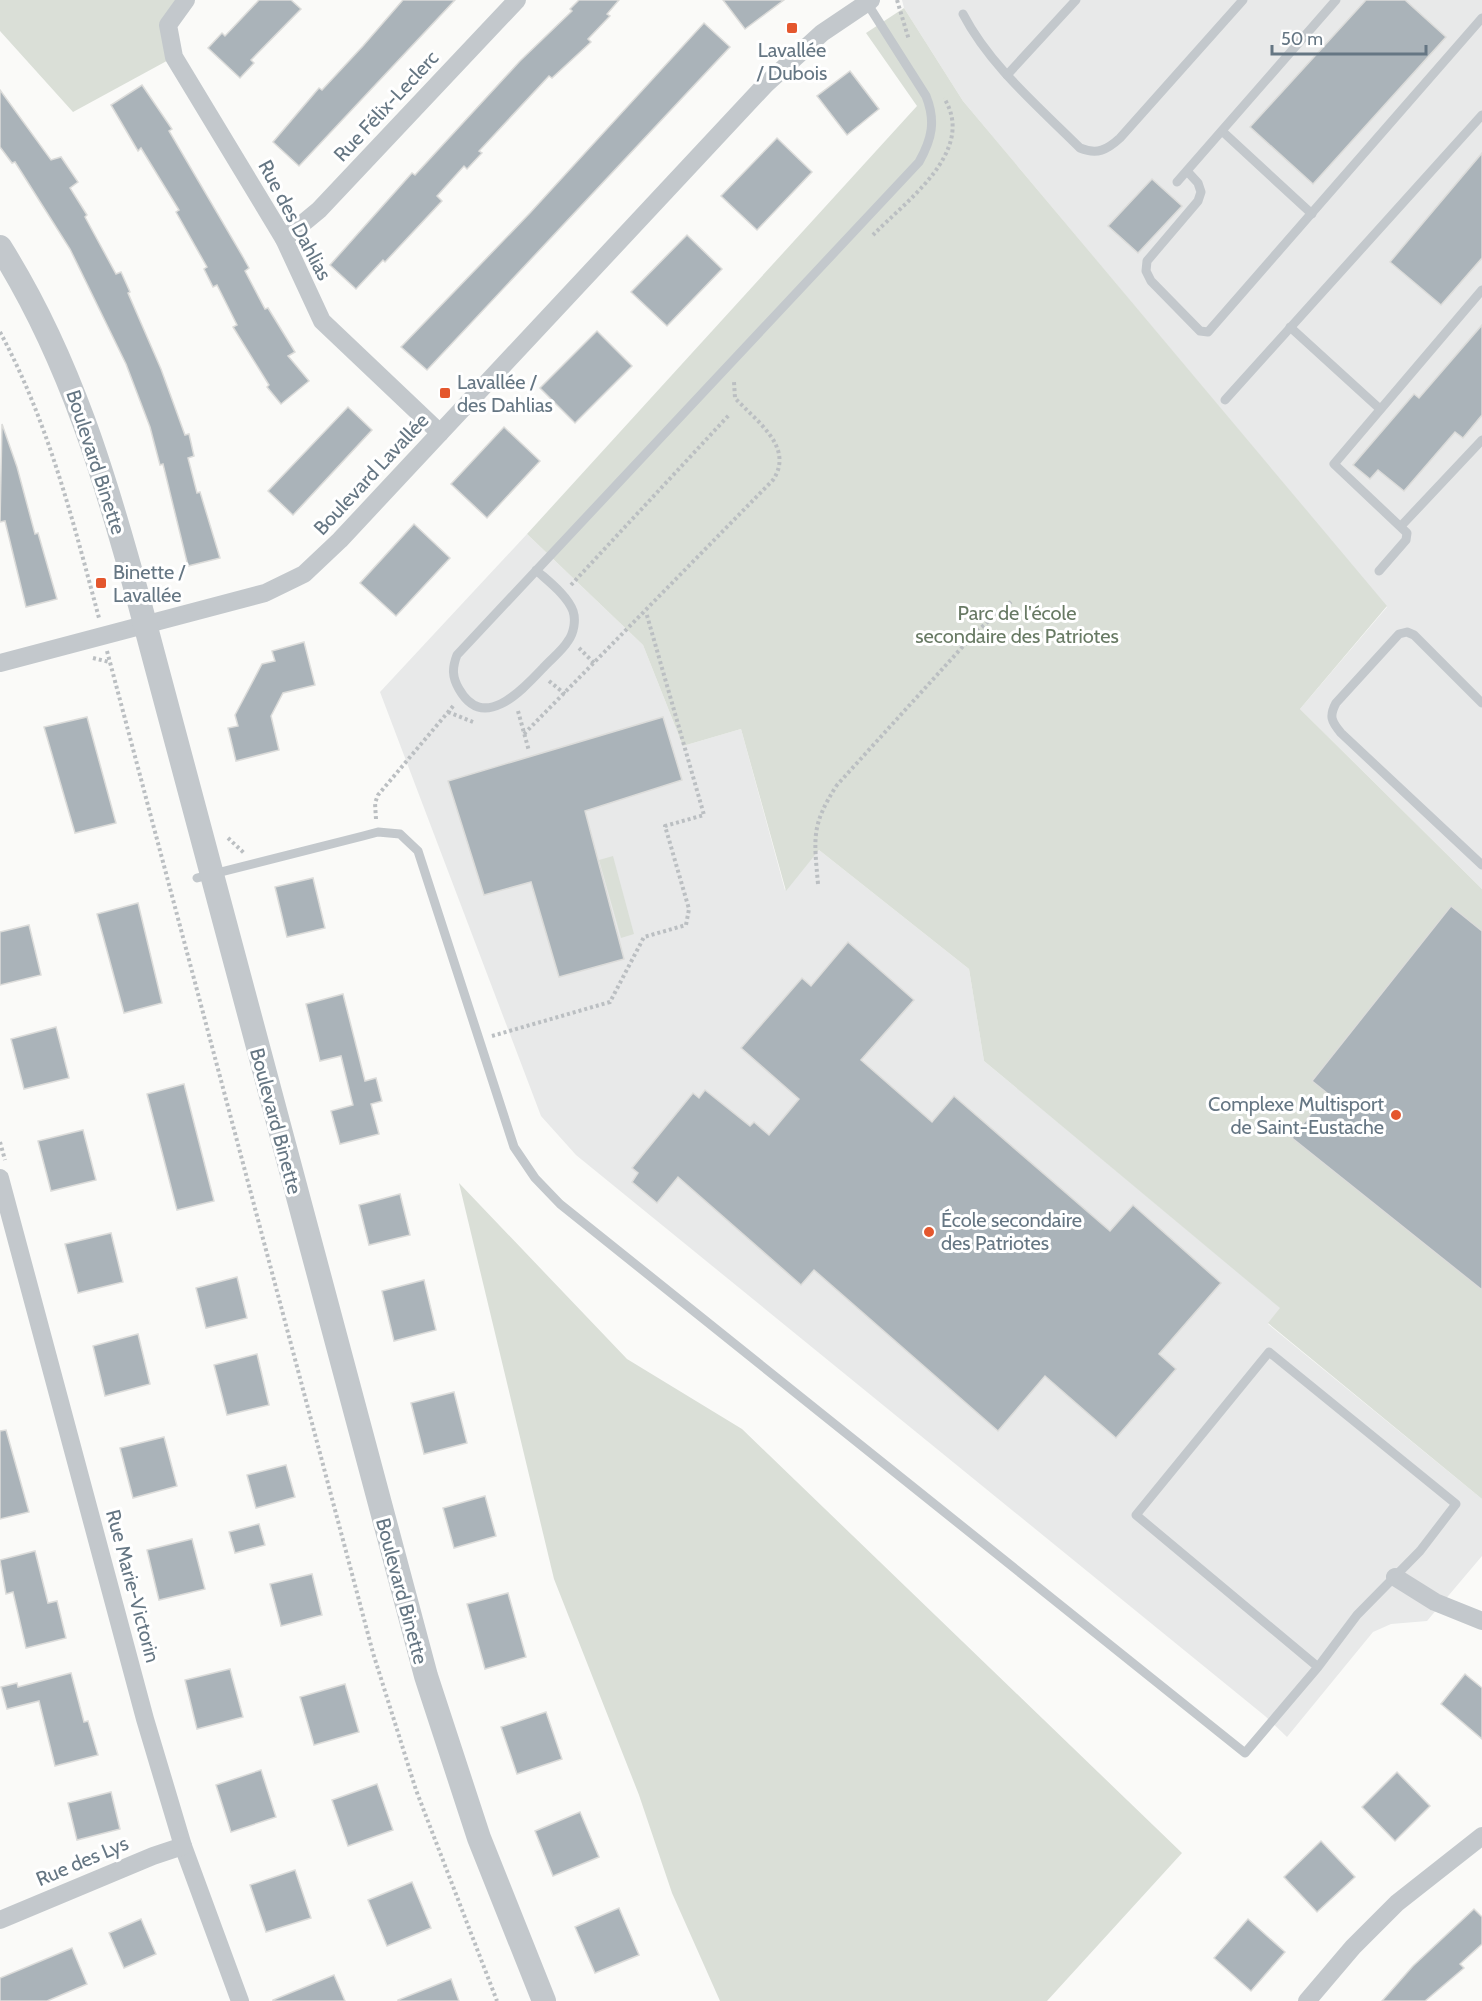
<svg xmlns="http://www.w3.org/2000/svg" width="1482" height="2001" viewBox="0 0 1482 2001" font-family="Cabin,sans-serif">
  <rect width="100%" height="100%" fill="#fafaf8"/>
  <g fill="#e8e9e9">
    <path d="M902,0H1482V889L1300,709L1387,607L963,101L904,8Z"/>
    <path d="M527,534L643,645L683,746L741,729L785,890L819,850L969,969L984,1061L1281,1308L1268,1324L1482,1499V1556L1427,1621L1391,1624L1373,1632L1287,1737L1265,1716L576,1155L541,1116L380,692Z"/>
  </g>
  <g fill="#dadfd7">
    <path d="M0,0H186L168,25L174,57L73,112L0,31Z"/>
    <path d="M904,8L963,101L1387,606L1300,709L1482,889V1499L1268,1323L1280,1308L984,1061L969,969L819,850L786,891L741,729L683,746L643,645L527,534L917,106L866,33Z"/>
    <path d="M613,856L634,934L621,938L599,860Z"/>
    <path d="M459,1183L627,1359L742,1429L1182,1853L1047,2001H720L672,1893L639,1795L554,1579Z"/>
  </g>
  <g fill="#aab3b9" stroke="#dcdcda" stroke-width="1.5">
    <path d="M259,0H291L301,9L251,60L254,63L240,78L208,48L222,33L225,36Z"/>
    <path d="M403,0H455L299,166L273,142L319,88L322,90L363,46Z"/>
    <path d="M579,0H619L607,14L610,16L588,39L591,42L552,78L549,76L479,151L482,153L467,169L464,166L437,196L442,201L385,262L383,260L356,289L330,265L412,173L415,175L520,61L572,11L570,9Z"/>
    <path d="M723,0H784L745,29Z"/>
    <path d="M1366,0H1405L1446,37L1313,184L1250,127Z"/>
    <path d="M704,23L730,47L427,370L401,347L530,213Z"/>
    <path d="M850,71L879,109L847,135L817,96Z"/>
    <path d="M142,85L172,129L169,131L243,257L249,268L245,271L265,309L268,308L295,352L288,356L309,381L281,404L267,387L269,385L233,327L237,325L217,285L213,287L204,269L207,267L176,212L179,210L141,148L138,151L111,105Z"/>
    <path d="M0,90L51,160L61,157L78,182L70,188L87,215L85,217L116,274L121,272L130,292L128,293L161,369L185,435L189,434L194,456L188,458L197,493L200,492L220,558L188,566L163,464L160,465L150,427L126,364L70,249L15,162L12,163L0,147Z"/>
    <path d="M777,138L812,172L757,230L721,196Z"/>
    <path d="M1482,153V258L1441,305L1390,262Z"/>
    <path d="M1152,179L1182,206L1138,253L1108,226Z"/>
    <path d="M687,235L722,269L667,326L631,292Z"/>
    <path d="M1482,325V415L1463,438L1455,432L1404,491L1378,470L1370,479L1353,465L1414,394L1419,398Z"/>
    <path d="M597,331L632,366L575,423L540,388Z"/>
    <path d="M348,407L372,430L293,515L268,491Z"/>
    <path d="M2,424L17,467L35,534L38,533L57,599L26,607L5,521L0,522Z"/>
    <path d="M504,427L540,461L487,518L451,484Z"/>
    <path d="M414,524L450,558L396,616L360,583Z"/>
    <path d="M304,642L315,685L283,693L271,716L279,750L236,761L228,728L238,726L235,715L262,664L275,661L272,651Z"/>
    <path d="M87,717L116,823L75,833L44,727Z"/>
    <path d="M663,717L682,780L585,811L624,959L559,977L531,882L484,895L448,781Z"/>
    <path d="M313,878L325,928L287,937L275,887Z"/>
    <path d="M138,903L162,1003L124,1013L97,914Z"/>
    <path d="M1451,906L1482,931V1290L1292,1138L1327,1093L1312,1081Z"/>
    <path d="M29,925L41,975L0,985V932Z"/>
    <path d="M848,942L914,1000L861,1060L932,1122L954,1096L1110,1231L1133,1205L1221,1283L1159,1354L1176,1369L1116,1438L1045,1376L998,1431L814,1270L801,1285L678,1177L657,1203L632,1182L638,1173L632,1168L693,1093L699,1098L705,1090L750,1126L754,1122L769,1135L799,1099L741,1048L802,978L811,986Z"/>
    <path d="M343,994L365,1081L376,1078L382,1101L371,1104L379,1134L340,1144L331,1111L353,1105L341,1056L320,1061L306,1004Z"/>
    <path d="M56,1027L69,1078L24,1089L11,1039Z"/>
    <path d="M184,1084L214,1201L177,1210L147,1094Z"/>
    <path d="M83,1130L96,1180L51,1191L38,1141Z"/>
    <path d="M400,1194L410,1235L369,1245L359,1205Z"/>
    <path d="M111,1233L123,1282L78,1293L65,1244Z"/>
    <path d="M237,1277L247,1318L206,1328L196,1288Z"/>
    <path d="M424,1280L436,1330L394,1341L382,1291Z"/>
    <path d="M138,1334L150,1384L105,1396L93,1346Z"/>
    <path d="M257,1354L269,1405L227,1415L214,1365Z"/>
    <path d="M454,1392L467,1443L424,1454L411,1403Z"/>
    <path d="M6,1430L29,1512L0,1519V1431Z"/>
    <path d="M164,1437L177,1486L133,1498L120,1448Z"/>
    <path d="M286,1465L295,1497L256,1508L247,1475Z"/>
    <path d="M485,1496L496,1536L454,1548L443,1508Z"/>
    <path d="M259,1524L265,1545L235,1553L229,1532Z"/>
    <path d="M192,1539L205,1589L159,1600L147,1550Z"/>
    <path d="M35,1551L48,1603L57,1601L66,1638L26,1648L13,1592L6,1594L0,1560Z"/>
    <path d="M312,1574L322,1615L281,1626L270,1584Z"/>
    <path d="M508,1593L526,1657L485,1669L467,1604Z"/>
    <path d="M230,1669L243,1717L197,1729L185,1680Z"/>
    <path d="M71,1673L84,1722L88,1721L98,1755L55,1766L39,1701L7,1709L1,1687L17,1683L18,1687Z"/>
    <path d="M1465,1674L1482,1688V1739L1441,1704Z"/>
    <path d="M345,1684L359,1732L314,1745L300,1697Z"/>
    <path d="M546,1712L562,1759L517,1774L501,1727Z"/>
    <path d="M261,1770L276,1817L231,1832L216,1785Z"/>
    <path d="M1397,1772L1430,1806L1395,1841L1362,1807Z"/>
    <path d="M377,1784L393,1830L348,1846L332,1800Z"/>
    <path d="M111,1792L120,1829L77,1840L68,1803Z"/>
    <path d="M580,1812L599,1857L553,1876L535,1831Z"/>
    <path d="M1321,1841L1355,1877L1317,1912L1284,1877Z"/>
    <path d="M295,1870L311,1918L266,1932L250,1885Z"/>
    <path d="M412,1882L431,1928L387,1946L368,1900Z"/>
    <path d="M619,1908L639,1955L595,1973L575,1927Z"/>
    <path d="M1474,1909L1482,1917V1944L1460,1964L1464,1968L1425,2001H1382L1413,1966Z"/>
    <path d="M141,1919L156,1954L124,1968L109,1933Z"/>
    <path d="M1248,1919L1285,1952L1251,1991L1214,1958Z"/>
    <path d="M72,1948L87,1984L47,2001H0V1978Z"/>
    <path d="M334,1975L345,2001H273V2000Z"/>
    <path d="M451,1979L459,2001H398V2000Z"/>
  </g>
  <g fill="none" stroke-linecap="round" stroke-linejoin="round">
    <g stroke="#bbbfc2" stroke-width="4" stroke-dasharray="3 3" stroke-linecap="butt">
      <path d="M897,0L909,40"/>
      <path d="M873,235C907,200 977,151 944,98"/>
      <path d="M0,332C48,421 73,521 99,618"/>
      <path d="M571,585L729,415"/>
      <path d="M579,648L595,664"/>
      <path d="M107,651L373,1653L416,1790L497,2001"/>
      <path d="M93,658L109,662"/>
      <path d="M549,681L565,694"/>
      <path d="M518,711L529,751"/>
      <path d="M448,712L473,722"/>
      <path d="M524,734L773,480C795,447 756,421 735,398L734,382"/>
      <path d="M376,819L375,803L378,795L454,705"/>
      <path d="M228,838L244,853"/>
      <path d="M818,884C814,838 811,825 837,785L976,632L1013,600"/>
      <path d="M492,1036L610,1002L644,937L686,925L689,909L665,826L704,815L646,612"/>
      <path d="M0,1142L5,1160"/>
    </g>
    <g stroke="#c3c8cc" stroke-width="9">
      <path d="M963,14C990,66 1039,107 1080,148C1097,155 1107,150 1120,138L1243,0"/>
      <path d="M1007,75L1076,0"/>
      <path d="M1222,131L1312,214"/>
      <path d="M1187,171L1198,183L1201,192L1198,201L1147,261L1146,271L1151,281L1200,331L1208,332L1482,18"/>
      <path d="M1177,182L1336,0"/>
      <path d="M1290,327L1380,409"/>
      <path d="M1225,400L1482,115"/>
      <path d="M1402,525L1482,440"/>
      <path d="M536,570C548,581 567,595 573,611C576,620 574,633 568,641C562,651 551,659 543,668C523,689 484,733 459,689C452,677 452,668 457,655L919,162C932,139 936,121 926,96L867,3"/>
      <path d="M1379,571L1406,540L1407,533L1334,464L1482,290"/>
      <path d="M1482,703L1414,635L1407,632L1399,634L1336,703C1329,716 1331,721 1341,733L1482,865"/>
      <path d="M197,878L363,836L378,832L400,834L418,851L514,1147L535,1178L560,1204L1245,1753L1318,1667L1357,1615L1420,1551L1456,1504L1269,1352L1136,1515L1318,1667"/>
    </g>
    <g stroke="#c3c8cc" stroke-width="18">
      <path d="M186,0L168,25L174,57L284,239L322,321L440,433"/>
      <path d="M284,239L319,210L517,0"/>
      <path d="M0,663L265,593L304,574L340,540L766,84L822,33L871,0"/>
      <path d="M0,1178L145,1719L183,1846L240,2001"/>
      <path d="M1395,1577L1435,1602L1482,1621"/>
      <path d="M0,1920L153,1856L183,1846"/>
      <path d="M1307,2001L1353,1947L1397,1903L1482,1836"/>
    </g>
    <path stroke="#c3c8cc" stroke-width="24" d="M0,247C70,358 106,480 140,605L426,1676L479,1838L544,2001"/>
  </g>
  <g fill="#e4572e" stroke="#fff" stroke-width="2">
    <rect x="786" y="22" width="12" height="12" rx="3"/>
    <rect x="439" y="387" width="12" height="12" rx="3"/>
    <rect x="95" y="577" width="12" height="12" rx="3"/>
    <circle cx="1396" cy="1115" r="6"/>
    <circle cx="929" cy="1232" r="6"/>
  </g>
  <g text-anchor="middle" dominant-baseline="central" stroke-width="6" stroke-linejoin="round" paint-order="stroke">
    <g font-size="20" fill="#657683" stroke="#fff" text-anchor="start">
      <text x="792" y="50" text-anchor="middle">Lavallée<tspan x="792" dy="23">/ Dubois</tspan></text>
      <text x="457" y="382">Lavallée /<tspan x="457" dy="23">des Dahlias</tspan></text>
      <text x="113" y="572">Binette /<tspan x="113" dy="23">Lavallée</tspan></text>
      <text x="1384" y="1104" text-anchor="end">Complexe Multisport<tspan x="1384" dy="23">de Saint-Eustache</tspan></text>
      <text x="941" y="1220">École secondaire<tspan x="941" dy="23">des Patriotes</tspan></text>
    </g>
    <g font-size="20" fill="#657683" stroke="#fff">
      <text transform="translate(386 106) rotate(-47)">Rue Félix-Leclerc</text>
      <text transform="translate(295 220) rotate(62)">Rue des Dahlias</text>
      <text transform="translate(96 462) rotate(72)">Boulevard Binette</text>
      <text transform="translate(371 474) rotate(-47)">Boulevard Lavallée</text>
      <text transform="translate(276 1121) rotate(75)">Boulevard Binette</text>
      <text transform="translate(133 1586) rotate(75)">Rue Marie-Victorin</text>
      <text transform="translate(402 1591) rotate(75)">Boulevard Binette</text>
      <text transform="translate(82 1861) rotate(-23)">Rue des Lys</text>
    </g>
    <g font-size="20" fill="#687a64" stroke="#fff">
      <text x="1017" y="613">Parc de l'école<tspan x="1017" dy="23">secondaire des Patriotes</tspan></text>
    </g>
  </g>
  <path d="M1272 45v9h154v-9" fill="none" stroke="#657683" stroke-width="3"/>
  <text x="1281" y="45" font-size="18" fill="#657683" stroke="#ffffff" stroke-width="4.5" paint-order="stroke">50 m</text>
</svg>
